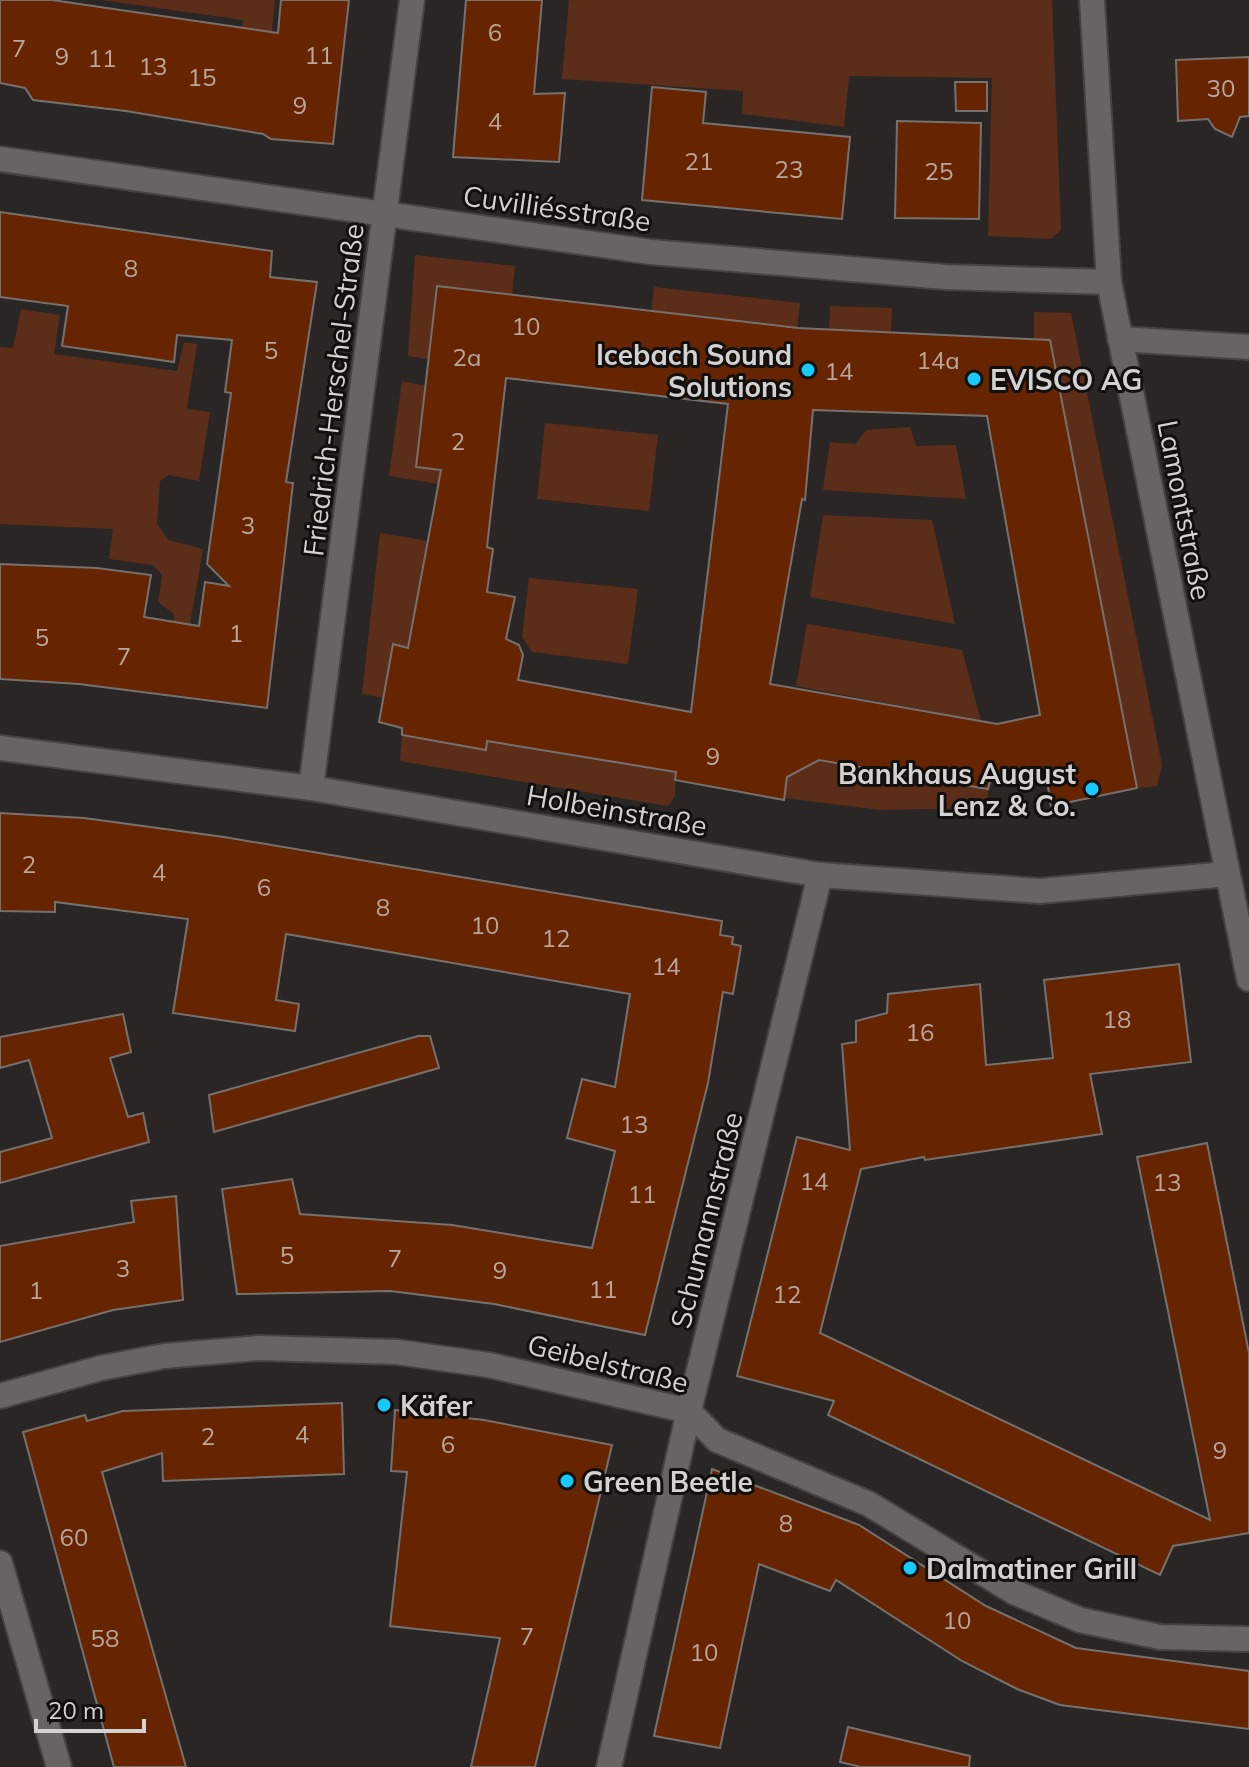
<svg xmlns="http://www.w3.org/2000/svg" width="1249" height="1767" viewBox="0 0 1249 1767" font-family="Mulish,sans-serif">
  <rect width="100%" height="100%" fill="#2a2625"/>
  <g fill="#5c2e19">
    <path d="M101,0H275L268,73L236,69L243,20Z"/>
    <path d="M569,0H1052L1061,230L1051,239L988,236L992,78L849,76L844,127L742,114L743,91L562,79Z"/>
    <path d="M415,255L515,266L512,296L437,286L428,359L408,356Z"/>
    <path d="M654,287L800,303L797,328L651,313Z"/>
    <path d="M830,306L892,308L891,332L829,330Z"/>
    <path d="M21,309L60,315L54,354L177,371L184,342L197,344L187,409L210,412L199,481L169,475L160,481L157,524L168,540L203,549L190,624L173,626L174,614L158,602L162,575L153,565L109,559L113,529L0,524V347L13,348Z"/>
    <path d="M1034,312L1071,313L1162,765L1157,786L1137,788L1050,341L1034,339Z"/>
    <path d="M402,381L425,386L416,466L441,470L438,484L389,476Z"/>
    <path d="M545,423L658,435L649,511L537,499Z"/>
    <path d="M910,427L916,446L956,445L966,499L823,490L830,442L856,444L866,430Z"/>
    <path d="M823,515L932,520L955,624L810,597Z"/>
    <path d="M380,533L428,541L408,648L394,644L384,698L362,694Z"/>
    <path d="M529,578L638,589L628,664L532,652L522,637Z"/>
    <path d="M807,624L962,650L981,721L796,686Z"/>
    <path d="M402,735L485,750L487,741L676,772L675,796L668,806L400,761Z"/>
    <path d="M810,759L988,789L987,808L881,810L784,798L788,772L805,768Z"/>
  </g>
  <g fill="#672400" stroke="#75716f" stroke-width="2" fill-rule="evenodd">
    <path d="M0,0H52L278,33L281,0H349L333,144L271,139L263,134L126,111L33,100L25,88L0,83Z"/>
    <path d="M466,0H542L534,94L565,93L559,162L453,157Z"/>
    <path d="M1249,57V116L1240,117L1232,137L1215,129L1208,119L1178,121L1176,60Z"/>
    <path d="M955,82H987V111H956Z"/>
    <path d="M652,87L706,92L703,123L850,137L842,219L642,200Z"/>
    <path d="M897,121L981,123L979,219L895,218Z"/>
    <path d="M0,212L272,251L270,277L317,282L286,482L293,483L267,708L79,684L0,679V564L97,568L151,575L144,617L199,626L205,582L229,586L207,564L231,393L225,392L232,340L177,335L174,362L62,346L68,306L0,297Z"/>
    <path d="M437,286L798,328L1050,340L1137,788L1051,806L1045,768L991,778L988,789L819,760L787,777L784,800L675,780L676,772L487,741L486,750L402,735V728L379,722L393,644L408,648L441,470L416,467ZM506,378L728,404L691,712L518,680L523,655L519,645L506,639L515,597L487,592L493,549L487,547ZM813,410L987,416L1040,715L997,724L770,684L802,499L805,500Z"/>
    <path d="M0,813L84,818L224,837L722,921L720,935L733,937L732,944L741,946L733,994L723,992L708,1083L645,1335L494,1304L390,1291L237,1294L222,1189L292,1179L300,1214L452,1225L592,1248L615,1151L567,1138L582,1079L615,1087L630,994L286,934L276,1000L299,1004L295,1031L173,1013L188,919L55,902V912L0,911Z"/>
    <path d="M1179,964L1191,1062L1090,1074L1102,1134L925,1160L924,1157L861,1169L820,1333L1210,1520L1137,1157L1207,1143L1249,1353V1533L1173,1546L1160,1575L828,1415L834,1401L737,1376L797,1137L850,1150L842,1044L856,1042V1021L887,1013L888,994L980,984L986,1065L1053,1058L1044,980Z"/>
    <path d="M123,1014L131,1052L110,1058L128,1117L143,1113L149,1142L0,1183V1152L52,1138L29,1060L0,1068V1037Z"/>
    <path d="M418,1036H430L439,1068L214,1132L209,1095Z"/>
    <path d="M176,1196L183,1300L113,1310L0,1342V1246L134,1222L131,1201Z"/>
    <path d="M342,1403L344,1474L163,1481L162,1453L102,1472L186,1767H114L23,1432L85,1415L87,1421L123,1411Z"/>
    <path d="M395,1410L484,1420L612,1445L535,1767H471L500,1638L390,1626L407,1472L391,1471Z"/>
    <path d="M712,1469L859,1525L986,1606L1076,1648L1249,1671V1729L1060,1705L1017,1689L962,1661L836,1580L830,1591L759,1564L720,1748L654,1736Z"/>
    <path d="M848,1727L970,1756L969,1767H861L840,1762Z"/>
  </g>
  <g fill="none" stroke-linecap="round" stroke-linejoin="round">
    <g stroke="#454241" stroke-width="28">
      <g id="street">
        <path d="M1092,0L1109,282L1249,979"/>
        <path d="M0,159L651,252L945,277L1109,282"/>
        <path d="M1120,339L1249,347"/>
        <path d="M0,748L311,788L820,875L1040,891L1227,874"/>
        <path d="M311,788L412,0"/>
        <path d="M0,1396L101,1368L164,1356L259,1348L397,1352L489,1365L689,1411L717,1440L869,1504L1014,1592L1080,1620L1160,1637L1249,1639"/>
        <path d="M0,1563L59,1767"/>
        <path d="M609,1767L689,1411L820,875"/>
      </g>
    </g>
    <use href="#street" stroke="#686462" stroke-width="24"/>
  </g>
  <g fill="#16cafb" stroke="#11100f" stroke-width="3">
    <circle cx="808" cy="370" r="8"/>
    <circle cx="974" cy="379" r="8"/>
    <circle cx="1092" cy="789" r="8"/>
    <circle cx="384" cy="1405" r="8"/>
    <circle cx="567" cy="1481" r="8"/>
    <circle cx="910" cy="1568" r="8"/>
  </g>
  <g text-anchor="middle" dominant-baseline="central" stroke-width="6" stroke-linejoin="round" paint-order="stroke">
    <g font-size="24" fill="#b9a69d">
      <text x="495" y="32">6</text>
      <text x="19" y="48">7</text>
      <text x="319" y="55">11</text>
      <text x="62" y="56">9</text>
      <text x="102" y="58">11</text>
      <text x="153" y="66">13</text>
      <text x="202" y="77">15</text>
      <text x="1221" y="88">30</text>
      <text x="300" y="105">9</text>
      <text x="495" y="121">4</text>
      <text x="699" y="161">21</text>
      <text x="789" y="169">23</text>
      <text x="939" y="171">25</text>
      <text x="131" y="268">8</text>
      <text x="526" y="326">10</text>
      <text x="271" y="350">5</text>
      <text x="467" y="357">2a</text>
      <text x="938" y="360">14a</text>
      <text x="839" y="371">14</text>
      <text x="458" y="441">2</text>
      <text x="248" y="525">3</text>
      <text x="236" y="633">1</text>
      <text x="42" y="637">5</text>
      <text x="124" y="656">7</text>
      <text x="713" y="756">9</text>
      <text x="29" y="864">2</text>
      <text x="159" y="872">4</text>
      <text x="264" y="887">6</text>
      <text x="383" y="907">8</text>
      <text x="485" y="925">10</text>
      <text x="556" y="938">12</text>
      <text x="666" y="966">14</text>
      <text x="1117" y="1019">18</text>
      <text x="920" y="1032">16</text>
      <text x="634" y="1124">13</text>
      <text x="814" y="1181">14</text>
      <text x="1167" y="1182">13</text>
      <text x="642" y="1194">11</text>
      <text x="287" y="1255">5</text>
      <text x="395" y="1258">7</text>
      <text x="123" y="1268">3</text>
      <text x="500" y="1270">9</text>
      <text x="603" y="1289">11</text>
      <text x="36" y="1290">1</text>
      <text x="787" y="1294">12</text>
      <text x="302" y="1434">4</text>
      <text x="208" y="1436">2</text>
      <text x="448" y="1444">6</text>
      <text x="1220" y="1450">9</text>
      <text x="786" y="1523">8</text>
      <text x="74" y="1537">60</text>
      <text x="957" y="1620">10</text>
      <text x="527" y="1636">7</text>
      <text x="105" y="1638">58</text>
      <text x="704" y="1652">10</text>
    </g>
    <g font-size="28" fill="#d4d2d1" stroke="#11100f">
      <text transform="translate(557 208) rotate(8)">Cuvilliésstraße</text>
      <text transform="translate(333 390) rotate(-83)">Friedrich-Herschel-Straße</text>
      <text transform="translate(1185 510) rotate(79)">Lamontstraße</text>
      <text transform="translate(617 810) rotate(10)">Holbeinstraße</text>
      <text transform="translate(706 1220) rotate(-76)">Schumannstraße</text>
      <text transform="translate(608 1363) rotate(14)">Geibelstraße</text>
    </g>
    <g font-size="28" font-weight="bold" fill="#d4d2d1" stroke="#11100f" text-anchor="start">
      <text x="792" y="354" text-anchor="end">Icebach Sound<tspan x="792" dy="32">Solutions</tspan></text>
      <text x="990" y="379">EVISCO AG</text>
      <text x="1076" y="773" text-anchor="end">Bankhaus August<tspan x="1076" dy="32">Lenz &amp; Co.</tspan></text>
      <text x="400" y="1405">Käfer</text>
      <text x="583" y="1481">Green Beetle</text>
      <text x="926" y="1568">Dalmatiner Grill</text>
    </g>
  </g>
  <path d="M36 1719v12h108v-12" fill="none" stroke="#d4d2d1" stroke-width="4"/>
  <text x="48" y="1719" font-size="24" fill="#d4d2d1" stroke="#11100f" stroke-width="6" paint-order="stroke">20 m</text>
</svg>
